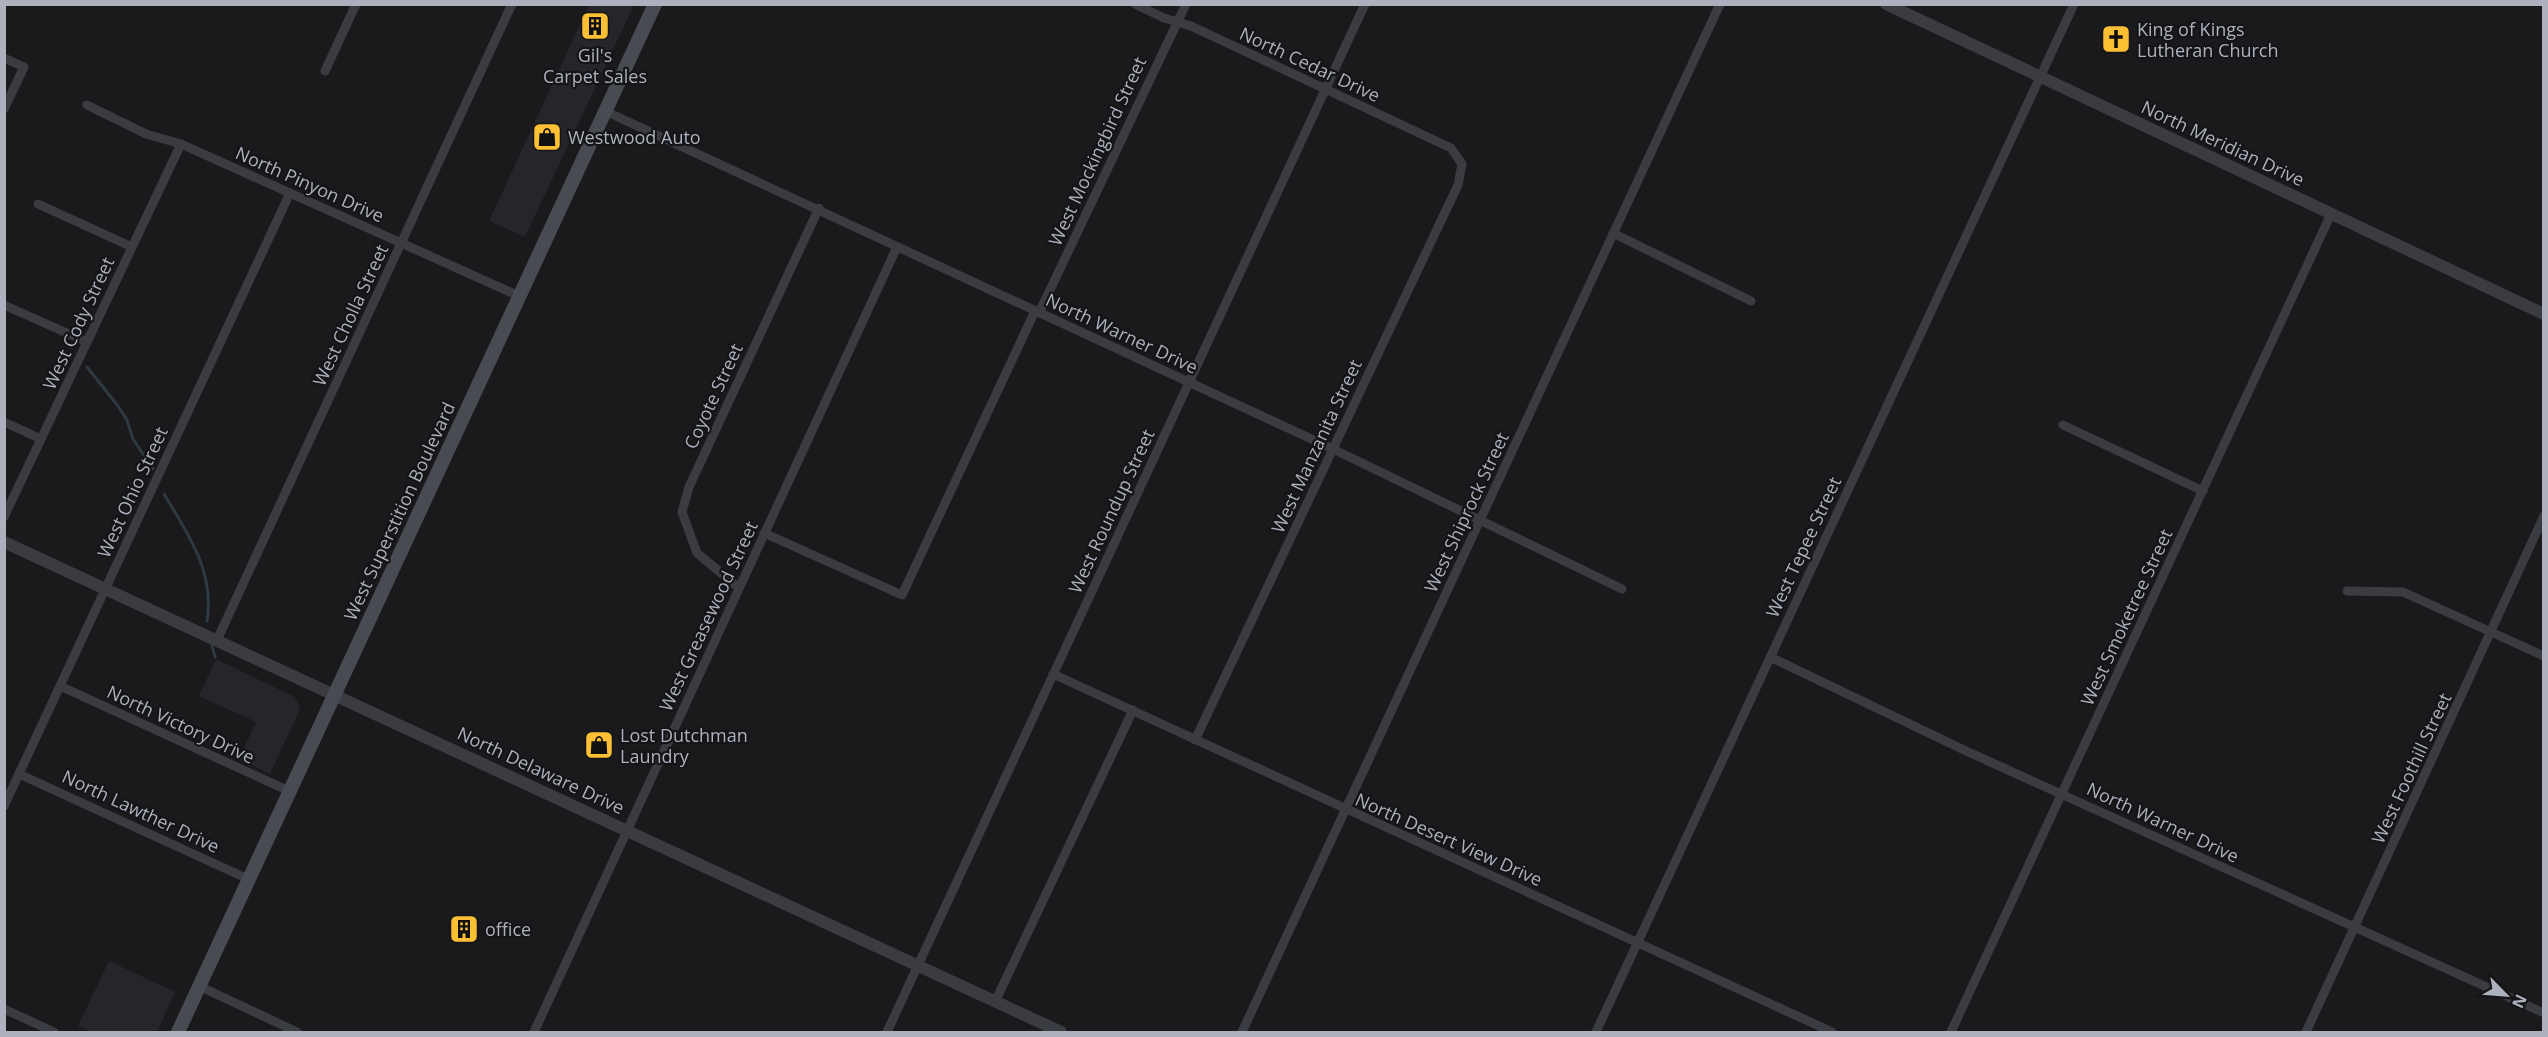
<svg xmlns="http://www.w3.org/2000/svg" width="2548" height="1037" viewBox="0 0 2548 1037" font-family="'Open Sans',sans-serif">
  <rect width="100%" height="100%" fill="#1a1a1d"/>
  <g fill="#26262a">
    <path d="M589,5H634L525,237L489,221Z"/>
    <path d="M216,659L295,697L300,709L270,774L239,759L256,722L199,696Z"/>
    <path d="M109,961L175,992L157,1032H91L78,1026Z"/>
  </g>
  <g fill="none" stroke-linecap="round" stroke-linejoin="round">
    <g stroke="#2f3942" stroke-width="3">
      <path d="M87,367L118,406L127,420L133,439L153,469"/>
      <path d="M164,494C188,534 215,572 207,621"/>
      <path d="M212,646L215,657"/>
    </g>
    <g stroke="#3b3c42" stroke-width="9">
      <path d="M1135,4L1164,18L1191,26L1451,148L1462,164L1458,185L1195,740"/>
      <path d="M4,58L24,67L4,109"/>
      <path d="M325,71L356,4"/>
      <path d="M87,105L146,134L181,144L519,296"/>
      <path d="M605,111L1333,449L1622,589"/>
      <path d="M38,204L132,247"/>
      <path d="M1613,233L1751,301"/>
      <path d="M4,305L87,342"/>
      <path d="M1039,313L1186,4"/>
      <path d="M4,422L41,439"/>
      <path d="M2063,425L2203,491"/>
      <path d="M4,517L181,144"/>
      <path d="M764,533L902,595L1035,311"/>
      <path d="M738,587L697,553L682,512L689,487L819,208"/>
      <path d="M2347,591L2403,592L2544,656"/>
      <path d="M217,640L512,4"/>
      <path d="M1770,657L1964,750L2544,1013"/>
      <path d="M1053,674L1832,1032"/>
      <path d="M60,686L289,791"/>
      <path d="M19,774L248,879"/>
      <path d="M4,806L290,193"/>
      <path d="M199,986L297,1032"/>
      <path d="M995,1002L1133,710"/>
      <path d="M4,1009L54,1032"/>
      <path d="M534,1032L897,247"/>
      <path d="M887,1032L1365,4"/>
      <path d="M1242,1032L1720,4"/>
      <path d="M1596,1032L2074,4"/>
      <path d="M1951,1032L2331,214"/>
      <path d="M2306,1032L2544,516"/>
    </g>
    <g stroke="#3b3c42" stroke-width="12">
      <path d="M1886,4L2544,314"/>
      <path d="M4,542L1061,1032"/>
    </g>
    <path stroke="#494b52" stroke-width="14" d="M178,1032L655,4"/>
  </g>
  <defs>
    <g id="building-square" transform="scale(1.5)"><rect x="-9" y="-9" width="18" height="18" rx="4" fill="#fbc034" stroke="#151518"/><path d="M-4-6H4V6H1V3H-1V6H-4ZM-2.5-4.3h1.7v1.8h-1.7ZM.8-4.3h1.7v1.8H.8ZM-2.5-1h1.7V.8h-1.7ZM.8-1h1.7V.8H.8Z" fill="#111"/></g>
    <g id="church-square" transform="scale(1.5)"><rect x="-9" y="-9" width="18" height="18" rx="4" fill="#fbc034" stroke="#151518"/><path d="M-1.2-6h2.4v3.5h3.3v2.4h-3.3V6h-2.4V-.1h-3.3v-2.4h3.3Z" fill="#111"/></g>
    <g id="shop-square" transform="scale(1.5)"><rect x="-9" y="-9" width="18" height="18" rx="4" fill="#fbc034" stroke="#151518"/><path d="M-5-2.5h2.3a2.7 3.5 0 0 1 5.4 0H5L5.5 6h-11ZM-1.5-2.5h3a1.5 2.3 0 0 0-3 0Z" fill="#111"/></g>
  </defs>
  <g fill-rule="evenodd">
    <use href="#building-square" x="595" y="26"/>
    <use href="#church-square" x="2116" y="39"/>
    <use href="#shop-square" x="547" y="137"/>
    <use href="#shop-square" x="599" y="745"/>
    <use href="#building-square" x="464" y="929"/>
  </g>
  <g text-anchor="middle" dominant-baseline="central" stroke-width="4.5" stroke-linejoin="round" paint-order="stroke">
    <g font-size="18" fill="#acb1bd" stroke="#151518" text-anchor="start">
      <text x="2137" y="29">King of Kings<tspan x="2137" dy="21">Lutheran Church</tspan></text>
      <text x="595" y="55" text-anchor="middle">Gil's<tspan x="595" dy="21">Carpet Sales</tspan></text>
      <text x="568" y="137">Westwood Auto</text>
      <text x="620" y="735">Lost Dutchman<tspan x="620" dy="21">Laundry</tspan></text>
      <text x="485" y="929">office</text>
    </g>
    <g font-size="18" fill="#acb1bd" stroke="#151518">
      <text transform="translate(1310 64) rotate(25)">North Cedar Drive</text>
      <text transform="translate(2223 143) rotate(25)">North Meridian Drive</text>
      <text transform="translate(1097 151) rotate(-65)">West Mockingbird Street</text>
      <text transform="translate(310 184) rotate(24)">North Pinyon Drive</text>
      <text transform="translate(350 315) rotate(-65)">West Cholla Street</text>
      <text transform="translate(78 323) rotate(-65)">West Cody Street</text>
      <text transform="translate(1122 333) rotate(25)">North Warner Drive</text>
      <text transform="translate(713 396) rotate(-65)">Coyote Street</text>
      <text transform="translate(1316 446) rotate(-65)">West Manzanita Street</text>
      <text transform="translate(132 492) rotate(-65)">West Ohio Street</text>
      <text transform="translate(399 511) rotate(-65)">West Superstition Boulevard</text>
      <text transform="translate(1111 511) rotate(-65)">West Roundup Street</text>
      <text transform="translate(1466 512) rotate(-65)">West Shiprock Street</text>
      <text transform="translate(1803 547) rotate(-65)">West Tepee Street</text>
      <text transform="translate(708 616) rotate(-65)">West Greasewood Street</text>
      <text transform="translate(2126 617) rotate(-65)">West Smoketree Street</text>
      <text transform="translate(181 724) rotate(25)">North Victory Drive</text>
      <text transform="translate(2411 768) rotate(-65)">West Foothill Street</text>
      <text transform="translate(541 770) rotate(25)">North Delaware Drive</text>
      <text transform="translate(141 811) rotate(25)">North Lawther Drive</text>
      <text transform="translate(2163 822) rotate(25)">North Warner Drive</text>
      <text transform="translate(1449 839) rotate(24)">North Desert View Drive</text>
    </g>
  </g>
  <rect width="2548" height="1037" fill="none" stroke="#acb1bd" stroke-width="12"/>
  <g transform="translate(2506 995) rotate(115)" stroke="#151518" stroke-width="4.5" paint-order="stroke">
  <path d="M0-4.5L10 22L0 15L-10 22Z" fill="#acb1bd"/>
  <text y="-9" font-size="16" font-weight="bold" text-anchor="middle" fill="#acb1bd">N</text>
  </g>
</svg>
